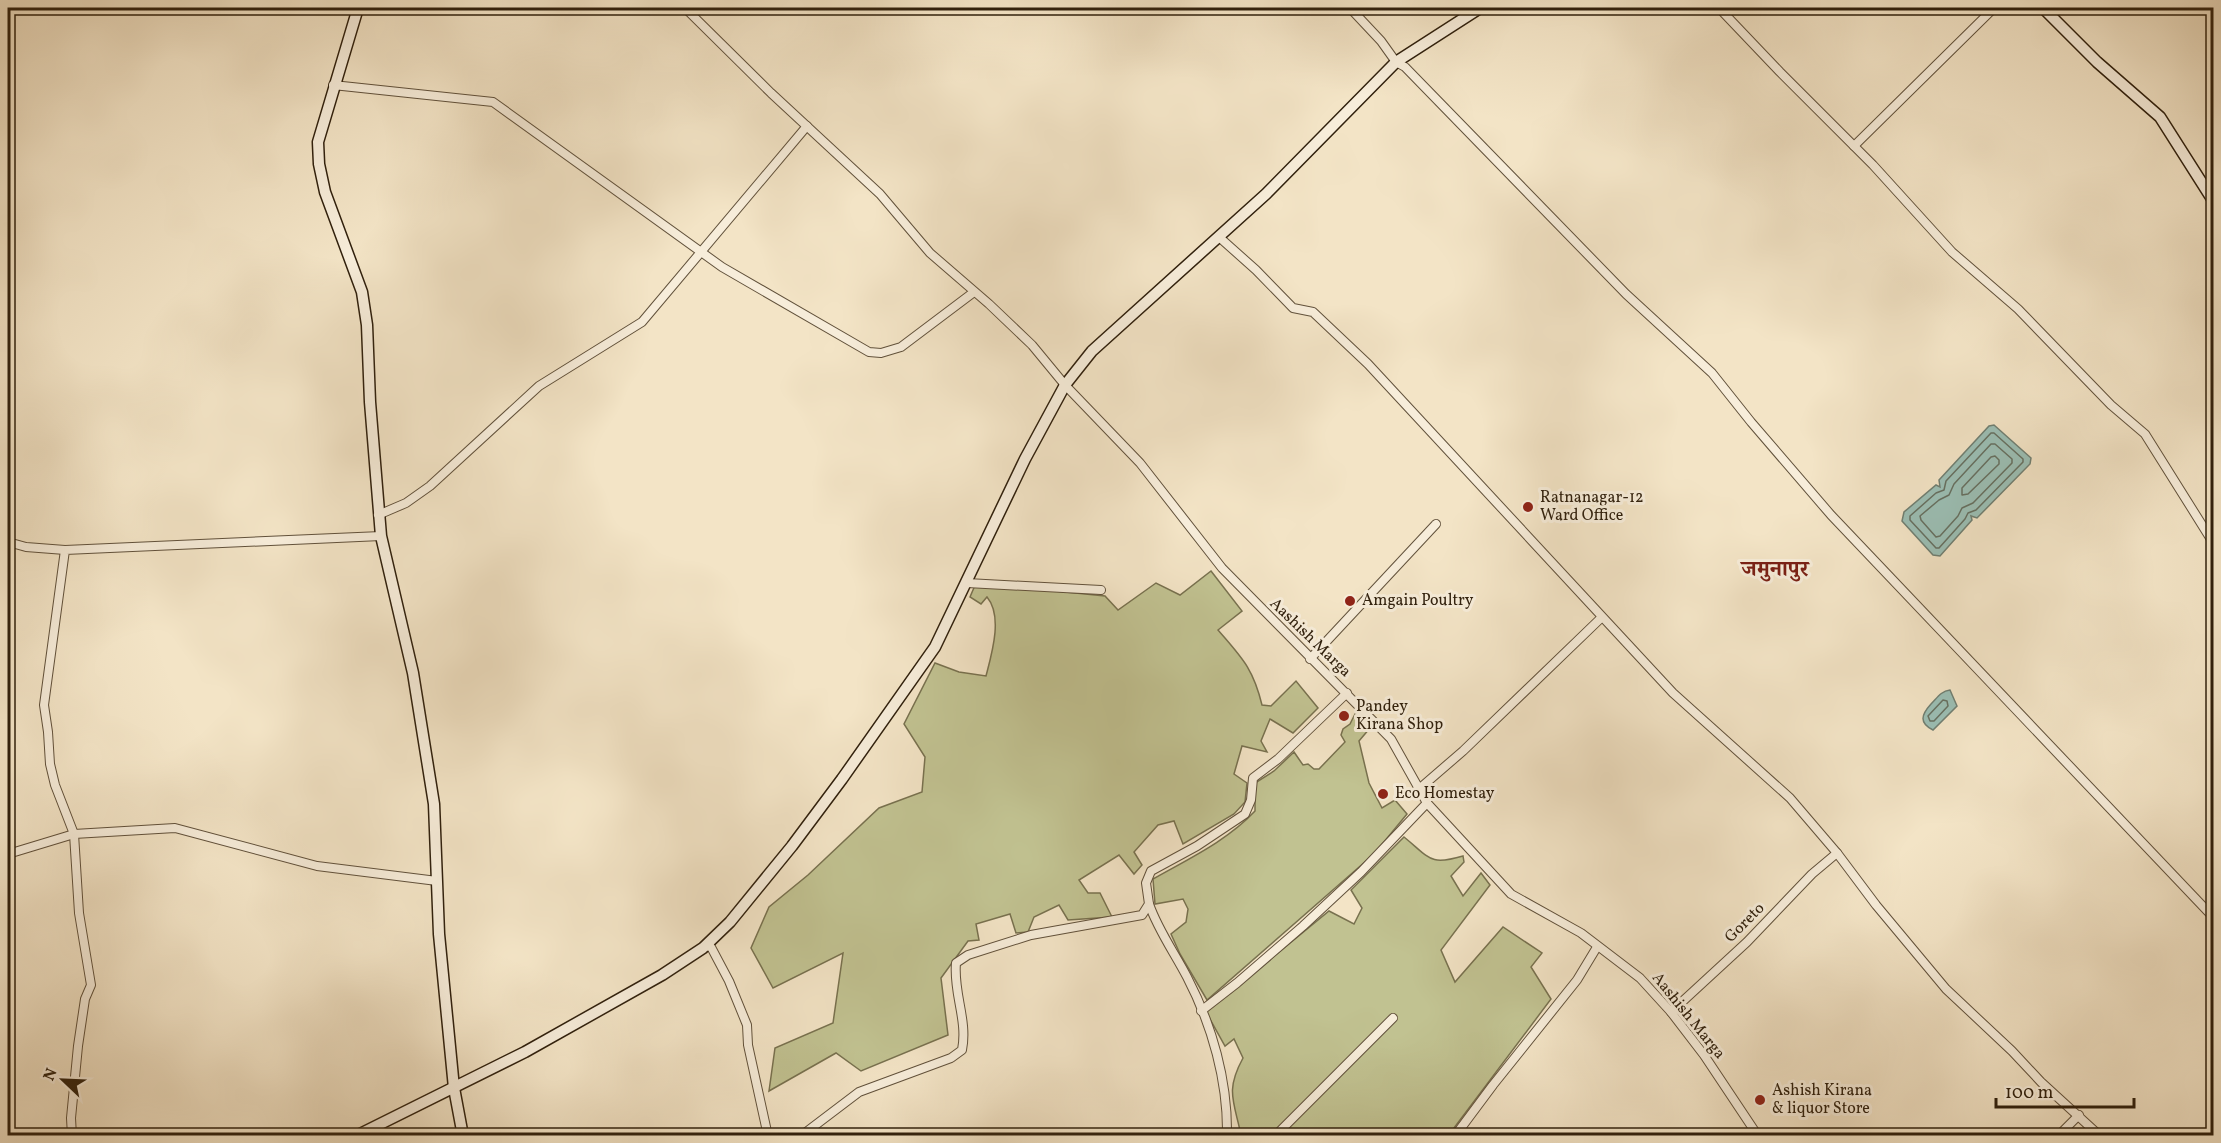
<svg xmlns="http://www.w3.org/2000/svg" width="2221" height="1143" viewBox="0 0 2221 1143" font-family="Vollkorn,'Noto Serif Devanagari',serif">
  <rect width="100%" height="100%" fill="#f3e4c6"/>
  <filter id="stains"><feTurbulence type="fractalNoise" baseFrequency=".00333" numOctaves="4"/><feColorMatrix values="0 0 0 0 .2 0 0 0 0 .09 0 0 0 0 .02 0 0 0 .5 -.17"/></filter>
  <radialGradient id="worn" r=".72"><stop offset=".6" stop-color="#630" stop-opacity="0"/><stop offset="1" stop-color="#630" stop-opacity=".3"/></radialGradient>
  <g fill="#c1c291" stroke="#78714f" stroke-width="1.5">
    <path d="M1211,571L1242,611L1218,630C1242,658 1253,668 1262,705L1271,706L1296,681L1318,708L1293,733L1270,719L1261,741L1267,752L1242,746L1234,774L1247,783L1245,802L1234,814L1183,844L1174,821L1158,825L1134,852L1142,865L1134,874L1119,855L1079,880L1088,893H1100L1112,917L1068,920L1059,905L1034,917L1028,932L1016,933L1010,914L976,924L979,940L968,941L941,978L948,1035L861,1071L836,1053L769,1091L775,1048L833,1023L843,953L773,988L751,948L769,907L808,875L879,808L922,792L925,757L904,724L935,663L959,672L986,676C992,653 1003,616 987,597L981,604L970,597L976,583L1105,596L1118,610L1156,583L1180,595Z"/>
    <path d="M1356,712L1370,728L1359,741L1369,783L1382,808L1395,800L1407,814L1374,854L1207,1000L1180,954L1171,934L1186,922L1188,909L1183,899L1155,904L1153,879C1188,859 1227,841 1255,811V783L1274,771L1294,752L1303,765L1308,764L1314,769H1319L1345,742L1341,735L1343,729L1350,724Z"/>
    <path d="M1404,837C1430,858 1429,866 1463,856L1464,862L1451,876L1463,896L1481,873L1490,885L1441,950L1455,982L1503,927L1542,953L1531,967L1551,999L1448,1136L1241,1135C1234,1101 1225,1091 1243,1058L1234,1039L1225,1046L1206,1012L1329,911L1354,924L1362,908L1351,890Z"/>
  </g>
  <g fill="#9bbfb5" stroke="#707f72" stroke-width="1.5">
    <path d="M1994,425L2031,458L2030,464L1977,518L1971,516L1972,520L1940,556L1933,555L1902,521L1904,512L1936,485L1940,487L1939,480L1989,426Z"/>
    <path d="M1950,690L1957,706L1933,730C1919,723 1921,715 1931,704C1937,698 1941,691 1950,690Z"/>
  </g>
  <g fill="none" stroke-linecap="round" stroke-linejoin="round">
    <g stroke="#667061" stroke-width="1.5">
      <path d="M1991,433H1994L2023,459V462L1976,510L1968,513L1965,519L1939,548H1936L1910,520V516L1936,493L1944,490L1946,481Z"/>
      <path d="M1991,444H1995L2012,459V463L1973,503L1962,508L1958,516L1940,536L1936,537L1921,520L1920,516L1939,500L1949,495L1954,484Z"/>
      <path d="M1995,456L1999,460V464L1968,494L1962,495V488L1991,457Z"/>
      <path d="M1943,700L1947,701L1948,706L1934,721H1930L1928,716Z"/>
    </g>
    <g stroke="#61513b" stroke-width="10">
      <g id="street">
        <path d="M339,8L358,9"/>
        <path d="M685,8L771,93L880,194L930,253L989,304L1032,345L1065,385L1140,463L1222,568L1391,739L1427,803L1511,894L1581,933L1640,978L1671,1012L1704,1055L1758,1136"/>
        <path d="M1350,8L1381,41L1396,62L1405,67L1626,294L1712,373L1751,422L1831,515L2214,918"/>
        <path d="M1719,8L1780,72L1873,165L1952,252L2018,309L2111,405L2145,434L2214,544"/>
        <path d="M333,85L493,102L722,267L869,352L881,353L901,347L974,292"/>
        <path d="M1854,146L1994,8"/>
        <path d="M1219,237L1256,270L1293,308L1313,312L1368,364L1673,693L1790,798L1837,853L1876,905L1946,989L2012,1051L2041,1082L2100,1136"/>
        <path d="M378,515L406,503L430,486L539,386L642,322L807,126"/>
        <path d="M8,542L26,547L65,550"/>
        <path d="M967,583L1101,590"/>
        <path d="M1310,659L1436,524"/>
        <path d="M1419,789L1463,751L1601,618"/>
        <path d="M8,854L74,834L175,828L317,866L437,881"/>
        <path d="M1149,904C1158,930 1174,952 1187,977C1212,1025 1228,1081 1227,1136"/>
        <path d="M705,946L711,947L729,981L747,1025L748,1045L768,1136"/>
        <path d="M1201,1011L1237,983L1303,926L1361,872L1427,803"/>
        <path d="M1671,1012L1747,942L1812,874L1837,853"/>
        <path d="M72,1136L71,1118L78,1046L85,999L91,985L79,913L74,834L55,785L50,764L48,732L44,705L65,550L381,536"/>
        <path d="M801,1136L859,1092L951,1058L962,1050C968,1020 953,993 956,963L968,955L1031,935L1142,915L1149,904L1146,883L1151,871L1197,846L1245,814L1251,800L1253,778L1278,759L1347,693"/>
        <path d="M1275,1136L1393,1018"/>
        <path d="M1455,1136L1493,1085L1577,980L1597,947"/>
        <path d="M2058,1136L2079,1115"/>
      </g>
    </g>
    <g stroke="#30200d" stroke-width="13">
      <g id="secondary">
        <path d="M358,8L318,142L319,164L325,192L362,292L367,325L370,402L381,536L413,673L434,804L439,934L454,1088L463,1136"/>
        <path d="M2043,8L2097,62L2160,117L2214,202"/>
        <path d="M356,1136L525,1052L662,975L703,948L730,922L792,846L842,779L935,647L1025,459L1065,385L1092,351L1266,194L1396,62L1480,8"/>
      </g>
    </g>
    <use href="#street" stroke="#f7edda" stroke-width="8"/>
    <use href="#secondary" stroke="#f7edda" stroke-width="10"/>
  </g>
  <g fill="#8f2418" stroke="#f7edda" stroke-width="2">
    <circle cx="1528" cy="507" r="6"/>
    <circle cx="1350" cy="601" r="6"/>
    <circle cx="1344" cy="716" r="6"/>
    <circle cx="1383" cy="794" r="6"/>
    <circle cx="1760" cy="1100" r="6"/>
  </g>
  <g text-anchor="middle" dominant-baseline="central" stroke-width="6" stroke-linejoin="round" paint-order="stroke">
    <g font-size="16" fill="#30200d" stroke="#f7edda" text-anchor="start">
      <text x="1540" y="498">Ratnanagar-12<tspan x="1540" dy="18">Ward Office</tspan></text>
      <text x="1362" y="601">Amgain Poultry</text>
      <text x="1356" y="707">Pandey<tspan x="1356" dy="18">Kirana Shop</tspan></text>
      <text x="1395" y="794">Eco Homestay</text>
      <text x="1772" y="1091">Ashish Kirana<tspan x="1772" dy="18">&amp; liquor Store</tspan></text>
    </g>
    <g font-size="16" fill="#30200d" stroke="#f7edda">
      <text transform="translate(1310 638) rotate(44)">Aashish Marga</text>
      <text transform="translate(1745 923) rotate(-45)">Goreto</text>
      <text transform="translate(1688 1016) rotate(51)">Aashish Marga</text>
    </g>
    <g font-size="22" font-weight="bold" fill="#7a1f14" stroke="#f7edda">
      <text x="1775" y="570">जमुनापुर</text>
    </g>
  </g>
  <rect width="2221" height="1143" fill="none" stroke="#f3e4c6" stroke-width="30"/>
  <rect x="9" y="9" width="2203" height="1125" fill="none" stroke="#30200d" stroke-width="3"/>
  <rect x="15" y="15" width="2191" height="1113" fill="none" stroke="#30200d" stroke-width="1.5"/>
  <g transform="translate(63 1080) rotate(293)" stroke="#f7edda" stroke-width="4.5" paint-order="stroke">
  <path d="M0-4.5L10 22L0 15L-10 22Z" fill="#30200d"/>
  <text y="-9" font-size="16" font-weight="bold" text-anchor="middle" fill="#30200d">N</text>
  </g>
  <path d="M1996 1098v9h138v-9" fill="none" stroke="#30200d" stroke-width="3"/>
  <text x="2005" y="1098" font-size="18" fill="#30200d" stroke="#f7edda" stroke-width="4.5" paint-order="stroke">100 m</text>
  <rect width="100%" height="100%" filter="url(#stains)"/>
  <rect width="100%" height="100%" fill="url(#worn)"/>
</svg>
